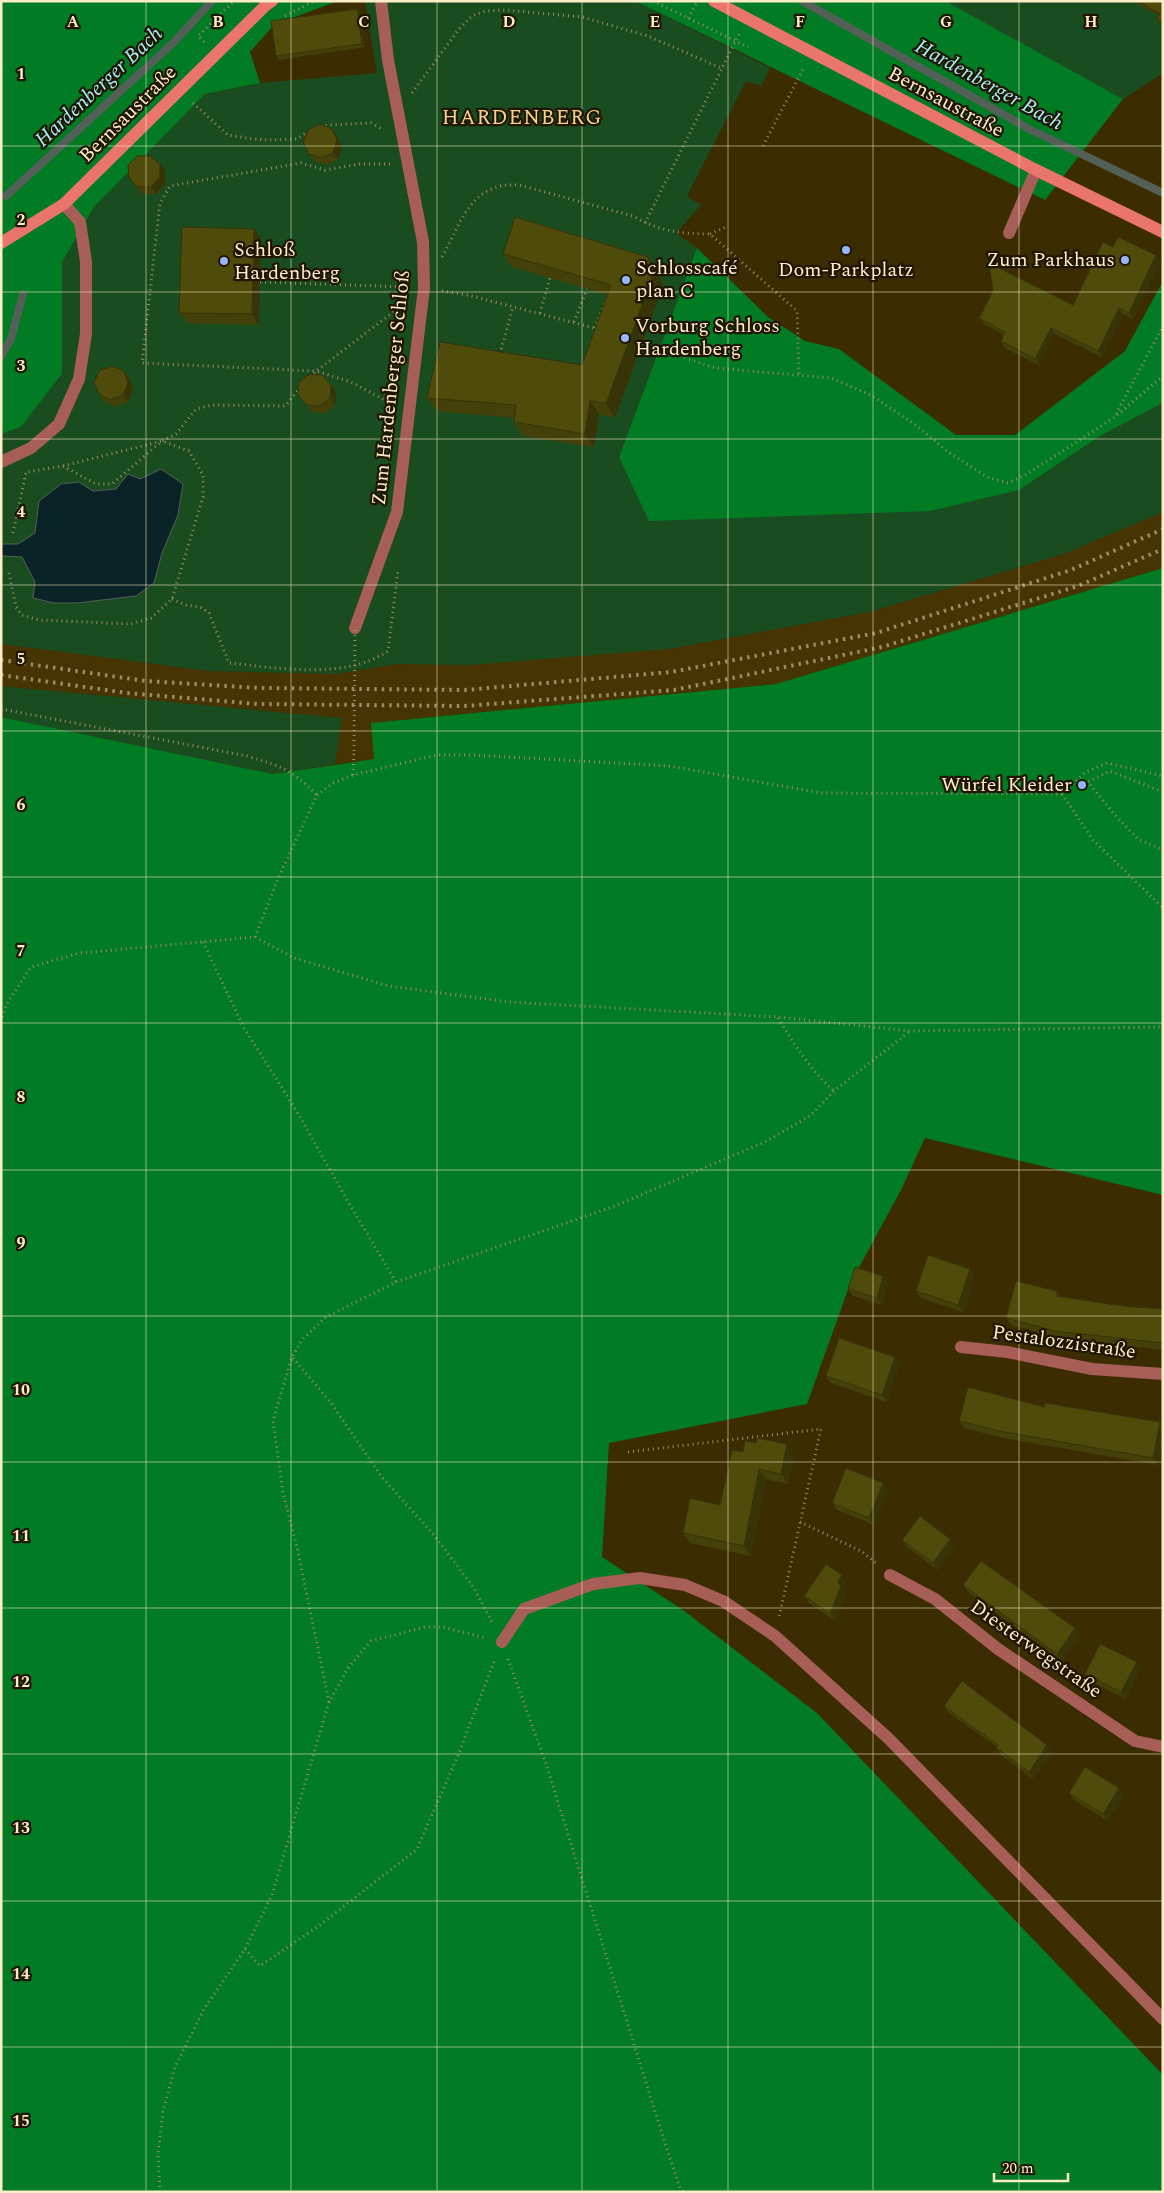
<svg xmlns="http://www.w3.org/2000/svg" width="1164" height="2193" viewBox="0 0 1164 2193" font-family="Spectral,serif">
  <rect width="100%" height="100%" fill="#3c2c02"/>
  <path fill="#463403" d="M1163,512V568L776,684L372,723L374,759L335,764L342,718L1,686V644L209,671L336,674L397,664L669,649L869,612L1064,554Z"/>
  <g fill="#194d20">
    <path d="M365,1H635L770,68L761,86L746,81L687,196L701,205L676,233L697,248L619,457L1019,490L1100,436L1163,403V512L1064,554L869,612L669,649L470,665L397,664L336,674L209,671L1,644V434L21,427L62,374V262L94,207L205,94L260,83L377,73Z"/>
    <path d="M1163,1V73L1123,99L945,2Z"/>
    <path d="M1,686L342,718L335,764L273,774L1,717Z"/>
  </g>
  <g fill="#027b25">
    <path d="M1,1H338L274,25L250,52L260,83L205,94L94,207L62,262V374L21,427L1,434Z"/>
    <path d="M635,1H945L1123,99L1045,200Z"/>
    <path d="M697,248L768,317L805,341L839,349L956,435H1015L1125,351L1163,281V403L1100,436L1019,490L930,511L649,521L619,457Z"/>
    <path d="M1163,568V1195L925,1138L901,1190L850,1284L807,1404L609,1443L602,1557L683,1610L817,1713L1163,2075V2192H1V717L273,774L374,759L371,723L776,684Z"/>
  </g>
  <path fill="#0a2326" stroke="#536057" d="M161,469L183,484L178,515L162,553L154,583L136,596L77,603H54L33,598L35,582L22,557L1,556V544H18L35,533L39,501L61,484L79,482L93,491L116,489L128,474L140,479Z"/>
  <g fill="none" stroke-linecap="round" stroke-linejoin="round">
    <g stroke="#536057" stroke-width="8">
      <path d="M802,1L1031,130L1163,193"/>
      <path d="M6,196L173,43L212,1"/>
      <path d="M1,356L11,339L23,294"/>
    </g>
    <g stroke="#9b8b64" stroke-width="3" stroke-dasharray="1 4" stroke-linecap="butt">
      <path d="M653,1L748,47"/>
      <path d="M285,16L314,1"/>
      <path d="M688,18L696,4"/>
      <path d="M204,42L198,36L234,1"/>
      <path d="M412,93L459,29L472,16L485,11L506,10L582,17L648,36L721,68"/>
      <path d="M193,103L228,135L252,139L272,140L297,139L308,132"/>
      <path d="M321,127L327,125L371,123L382,129"/>
      <path d="M763,146L803,69"/>
      <path d="M390,164H360L325,170L301,163L170,186L160,203L142,363L316,371L404,304"/>
      <path d="M645,223L739,34"/>
      <path d="M710,234L726,227"/>
      <path d="M442,257C462,222 470,182 519,185L633,216C659,231 681,234 710,234L797,311L799,374"/>
      <path d="M260,282L406,287"/>
      <path d="M442,291L468,295L598,329"/>
      <path d="M540,313L550,278"/>
      <path d="M574,322L587,289"/>
      <path d="M595,328L608,295"/>
      <path d="M642,343L715,368L831,378L871,395L917,426L948,452L987,477L1008,483L1027,474L1115,417L1163,376"/>
      <path d="M500,354L513,307"/>
      <path d="M311,377L316,371L351,382L392,404"/>
      <path d="M1116,414L1163,326"/>
      <path d="M63,466L96,484H112L162,441L176,434L196,409L212,405L285,406L301,387"/>
      <path d="M13,533L26,472"/>
      <path d="M9,573L16,607L22,615L39,620L131,624L151,618L172,599L203,497V475L189,451L162,441L63,466L27,472"/>
      <path d="M172,599L186,605L200,607L209,613L229,663C278,668 345,680 388,651L398,570"/>
      <path d="M1,709L247,756C282,767 290,768 317,795"/>
      <path d="M353,775L354,751"/>
      <path d="M1163,792L1110,771L1088,782L1114,814L1138,839L1163,850"/>
      <path d="M1062,794L1093,840L1163,908"/>
      <path d="M255,937L277,881L317,795L333,783L353,775L437,755H472L670,766L821,793L1062,794L1086,772L1107,763L1163,776"/>
      <path d="M203,942L244,1028L296,1110L347,1200L396,1282"/>
      <path d="M778,1018C795,1045 810,1070 834,1091"/>
      <path d="M1,1022L6,1005L31,967L80,953L255,937L294,958L389,986L509,1002L778,1017L910,1031L1163,1027"/>
      <path d="M293,1358L331,1403L381,1476L433,1534L474,1588L493,1624"/>
      <path d="M628,1452L821,1429L779,1617"/>
      <path d="M800,1522L861,1551L876,1563"/>
      <path d="M508,1659L545,1761L665,2143L680,2188L684,2192"/>
      <path d="M329,1702L297,1547L283,1493L273,1421L292,1357L302,1340L326,1317L396,1282L615,1206L767,1141L811,1115L834,1091L909,1032"/>
      <path d="M245,1949L260,1966L320,1925L417,1849L459,1753L495,1659"/>
      <path d="M160,2192L158,2155L163,2111L175,2067L204,2009L245,1949L272,1895L329,1702L348,1668L371,1641L425,1627H443L485,1638"/>
    </g>
    <g stroke="#a65e57" stroke-width="12">
      <path d="M1009,233L1036,170"/>
      <path d="M1,462L31,448L59,424L79,379L86,334V262L80,222L64,204"/>
      <path d="M355,628L397,512L424,288L423,242L388,60L381,1"/>
      <path d="M502,1642L524,1609L593,1584L640,1578L685,1585L723,1601L775,1636L888,1738L1163,2019"/>
    </g>
    <g stroke="#a65e57" stroke-width="12">
      <path d="M961,1347L1007,1352L1092,1369L1163,1374"/>
      <path d="M890,1575L935,1599L998,1649L1135,1741L1163,1747"/>
    </g>
    <g stroke="#e9756c" stroke-width="12">
      <path d="M714,1L1036,170L1163,232"/>
      <path d="M1,243L64,204L266,5L272,1"/>
    </g>
    <g stroke="#9c8c65" stroke-width="4" stroke-dasharray="2.5 5" stroke-linecap="butt">
      <path d="M1,660L146,681L259,688L465,690L671,672L876,633L1071,570L1163,529"/>
      <path d="M1,675L127,693L257,704L464,706L674,690L882,647L1078,586L1163,549"/>
    </g>
    <path stroke="#9b8b64" stroke-width="3" stroke-dasharray="1 4" stroke-linecap="butt" d="M354,751L355,628"/>
  </g>
  <g fill="#444009">
    <path d="M1133,1H1163V25L1160,24L1157,19L1159,16Z"/>
    <path d="M357,9L360,12L365,47L279,60L276,56Z"/>
    <path d="M337,136L342,147L338,160L326,165L314,161L309,154Z"/>
    <path d="M165,171V184L156,194H143L134,185L129,178Z"/>
    <path d="M254,229L261,239L259,325L187,323L179,313Z"/>
    <path d="M1113,247L1156,255L1161,262L1133,319L1123,314L1102,357L1055,334L1039,365L1005,348L1001,341L1004,335L984,324L979,318L1073,305Z"/>
    <path d="M503,254L657,271L663,286L615,418L599,414L594,447L523,436L514,422L515,418L437,411L427,398L582,365L608,295L512,267Z"/>
    <path d="M129,378L133,390L128,402L115,407L104,401L99,394Z"/>
    <path d="M331,385L336,392L335,405L325,413L312,412L298,395Z"/>
    <path d="M975,1276L963,1312L921,1298L916,1291Z"/>
    <path d="M888,1282L882,1305L853,1296L848,1289Z"/>
    <path d="M1057,1291L1060,1296L1123,1306L1163,1309V1350L1060,1338L1011,1325L1006,1318Z"/>
    <path d="M895,1357L900,1364L887,1402L831,1383L826,1376Z"/>
    <path d="M1044,1407L1160,1422L1163,1427V1438L1158,1465L1003,1438L964,1428L959,1421Z"/>
    <path d="M743,1452L794,1454L788,1484L766,1479L751,1556L690,1543L683,1533L720,1505Z"/>
    <path d="M883,1483L888,1490L874,1525L837,1510L832,1503Z"/>
    <path d="M950,1539L955,1546L938,1570L907,1547L902,1540Z"/>
    <path d="M842,1575L846,1582L843,1588L846,1593L835,1621L809,1603L804,1596Z"/>
    <path d="M963,1585L1075,1628L1080,1635L1062,1661L968,1592Z"/>
    <path d="M1141,1669L1126,1699L1090,1681L1085,1674Z"/>
    <path d="M944,1706L1052,1752L1033,1779L1001,1755L996,1748L997,1747L949,1713Z"/>
    <path d="M1069,1793L1124,1794L1108,1821L1074,1800Z"/>
  </g>
  <g fill="#373408">
    <path d="M357,9L360,12L365,47L362,44Z"/>
    <path d="M332,129L337,136L342,147L338,160L333,153Z"/>
    <path d="M160,164L165,171V184L156,194L151,187Z"/>
    <path d="M254,229L261,239L259,325L252,314Z"/>
    <path d="M1156,255L1161,262L1133,319L1129,313Z"/>
    <path d="M648,257L657,271L663,286L615,418L606,404Z"/>
    <path d="M1119,308L1123,314L1102,357L1098,351Z"/>
    <path d="M1051,328L1055,334L1039,365L1035,359Z"/>
    <path d="M124,371L129,378L133,390L128,402L123,395Z"/>
    <path d="M331,385L336,392L335,405L330,398Z"/>
    <path d="M590,400L599,414L594,447L585,434Z"/>
    <path d="M970,1269L975,1276L963,1312L958,1305Z"/>
    <path d="M883,1276L888,1282L882,1305L877,1298Z"/>
    <path d="M895,1357L900,1364L887,1402L882,1395Z"/>
    <path d="M1160,1422L1163,1427V1438L1158,1465L1153,1458Z"/>
    <path d="M787,1444L794,1454L788,1484L781,1474Z"/>
    <path d="M759,1469L766,1479L751,1556L744,1546Z"/>
    <path d="M883,1483L888,1490L874,1525L869,1518Z"/>
    <path d="M950,1539L955,1546L938,1570L933,1563Z"/>
    <path d="M842,1575L846,1582L843,1588L846,1593L835,1621L830,1614L837,1582Z"/>
    <path d="M1075,1628L1080,1635L1062,1661L1057,1654Z"/>
    <path d="M1137,1662L1141,1669L1126,1699L1121,1692Z"/>
    <path d="M1047,1745L1052,1752L1033,1779L1029,1772Z"/>
    <path d="M1119,1788L1124,1794L1108,1821L1103,1814Z"/>
  </g>
  <g fill="#4f4b0b" stroke="#373408">
    <path d="M1138,1H1163V22L1157,19L1160,14Z"/>
    <path d="M357,9L362,44L276,56L271,21Z"/>
    <path d="M320,124L332,129L337,140L333,153L321,158L309,154L303,142L308,130Z"/>
    <path d="M137,156H150L160,164V177L151,187H138L129,178L128,165Z"/>
    <path d="M515,217L648,257L654,272L606,404L590,400L585,434L514,422L516,405L427,398L440,342L582,365L611,285L503,254Z"/>
    <path d="M182,227L254,229L252,314L179,313Z"/>
    <path d="M1118,237L1156,255L1129,313L1119,308L1098,351L1051,328L1035,359L1001,341L1005,332L979,318L993,291L989,263L1073,305L1103,242L1113,247Z"/>
    <path d="M112,366L124,371L128,383L123,395L110,400L99,394L94,382L100,370Z"/>
    <path d="M310,374L322,375L331,385L330,398L320,406L307,405L298,395L299,382Z"/>
    <path d="M928,1255L970,1269L958,1305L916,1291Z"/>
    <path d="M855,1267L883,1276L877,1298L848,1289Z"/>
    <path d="M1016,1281L1057,1291L1056,1296L1123,1306L1163,1309V1343L1055,1331L1006,1318Z"/>
    <path d="M839,1338L895,1357L882,1395L826,1376Z"/>
    <path d="M968,1387L1044,1407L1045,1403L1160,1422L1153,1458L999,1431L959,1421Z"/>
    <path d="M757,1438L787,1444L781,1474L759,1469L744,1546L683,1533L690,1498L720,1505L732,1450L743,1452L745,1441L756,1443Z"/>
    <path d="M846,1468L883,1483L869,1518L832,1503Z"/>
    <path d="M920,1516L950,1539L933,1563L902,1540Z"/>
    <path d="M981,1561L1075,1628L1057,1654L963,1585Z"/>
    <path d="M826,1564L842,1575L837,1582L841,1586L830,1614L804,1596Z"/>
    <path d="M1100,1644L1137,1662L1121,1692L1085,1674Z"/>
    <path d="M962,1681L1047,1745L1029,1772L996,1748L998,1745L944,1706Z"/>
    <path d="M1085,1767L1119,1788L1103,1814L1069,1793Z"/>
  </g>
  <path fill="none" stroke="#feedc9" stroke-width="1" stroke-opacity="0.55" d="M146,1V2192M291,1V2192M437,1V2192M582,1V2192M728,1V2192M873,1V2192M1019,1V2192M1,146H1163M1,292H1163M1,439H1163M1,585H1163M1,731H1163M1,877H1163M1,1023H1163M1,1170H1163M1,1316H1163M1,1462H1163M1,1608H1163M1,1754H1163M1,1901H1163M1,2047H1163"/>
  <g fill="#97b6fd" stroke="#1f1501" stroke-width="2">
    <circle cx="846" cy="250" r="5"/>
    <circle cx="1125" cy="260" r="5"/>
    <circle cx="224" cy="261" r="5"/>
    <circle cx="626" cy="280" r="5"/>
    <circle cx="625" cy="338" r="5"/>
    <circle cx="1082" cy="785" r="5"/>
  </g>
  <g text-anchor="middle" dominant-baseline="central" stroke-width="4.5" stroke-linejoin="round" paint-order="stroke">
    <g font-size="20" fill="#feedc9" stroke="#1f1501">
      <text transform="translate(946 102) rotate(28)">Bernsaustraße</text>
      <text transform="translate(128 114) rotate(-45)">Bernsaustraße</text>
      <text transform="translate(391 388) rotate(-84)">Zum Hardenberger Schloß</text>
      <text transform="translate(1064 1342) rotate(8)">Pestalozzistraße</text>
      <text transform="translate(1036 1649) rotate(35)">Diesterwegstraße</text>
    </g>
    <g font-size="20" fill="#feedc9" stroke="#1f1501" text-anchor="start">
      <text x="234" y="250">Schloß<tspan x="234" dy="23">Hardenberg</tspan></text>
      <text x="1115" y="260" text-anchor="end">Zum Parkhaus</text>
      <text x="636" y="268">Schlosscafé<tspan x="636" dy="23">plan C</tspan></text>
      <text x="846" y="270" text-anchor="middle">Dom-Parkplatz</text>
      <text x="635" y="326">Vorburg Schloss<tspan x="635" dy="23">Hardenberg</tspan></text>
      <text x="1072" y="785" text-anchor="end">Würfel Kleider</text>
    </g>
    <g font-size="21" font-style="italic" fill="#a5eff8" stroke="#1f1501">
      <text transform="translate(989 85) rotate(29)">Hardenberger Bach</text>
      <text transform="translate(99 87) rotate(-43)">Hardenberger Bach</text>
    </g>
    <g font-size="21" letter-spacing="1" fill="#f5d388" stroke="#1f1501">
      <text x="522" y="118">HARDENBERG</text>
    </g>
  </g>
  <g font-size="16" text-anchor="middle" font-weight="bold" fill="#feedc9" stroke="#1f1501" stroke-width="4.5" stroke-linejoin="round" paint-order="stroke">
    <text x="73" y="27">A</text>
    <text x="218" y="27">B</text>
    <text x="364" y="27">C</text>
    <text x="509" y="27">D</text>
    <text x="655" y="27">E</text>
    <text x="800" y="27">F</text>
    <text x="946" y="27">G</text>
    <text x="1091" y="27">H</text>
    <text x="21" y="79">1</text>
    <text x="21" y="225">2</text>
    <text x="21" y="371">3</text>
    <text x="21" y="517">4</text>
    <text x="21" y="664">5</text>
    <text x="21" y="810">6</text>
    <text x="21" y="956">7</text>
    <text x="21" y="1102">8</text>
    <text x="21" y="1248">9</text>
    <text x="21" y="1395">10</text>
    <text x="21" y="1541">11</text>
    <text x="21" y="1687">12</text>
    <text x="21" y="1833">13</text>
    <text x="21" y="1979">14</text>
    <text x="21" y="2126">15</text>
  </g>
  <rect width="1164" height="2193" fill="none" stroke="#feedc9" stroke-width="5"/>
  <path d="M994 2173v8h74v-8" fill="none" stroke="#feedc9" stroke-width="2.5"/>
  <text x="1002" y="2173" font-size="15" fill="#feedc9" stroke="#1f1501" stroke-width="4" paint-order="stroke">20 m</text>
</svg>
